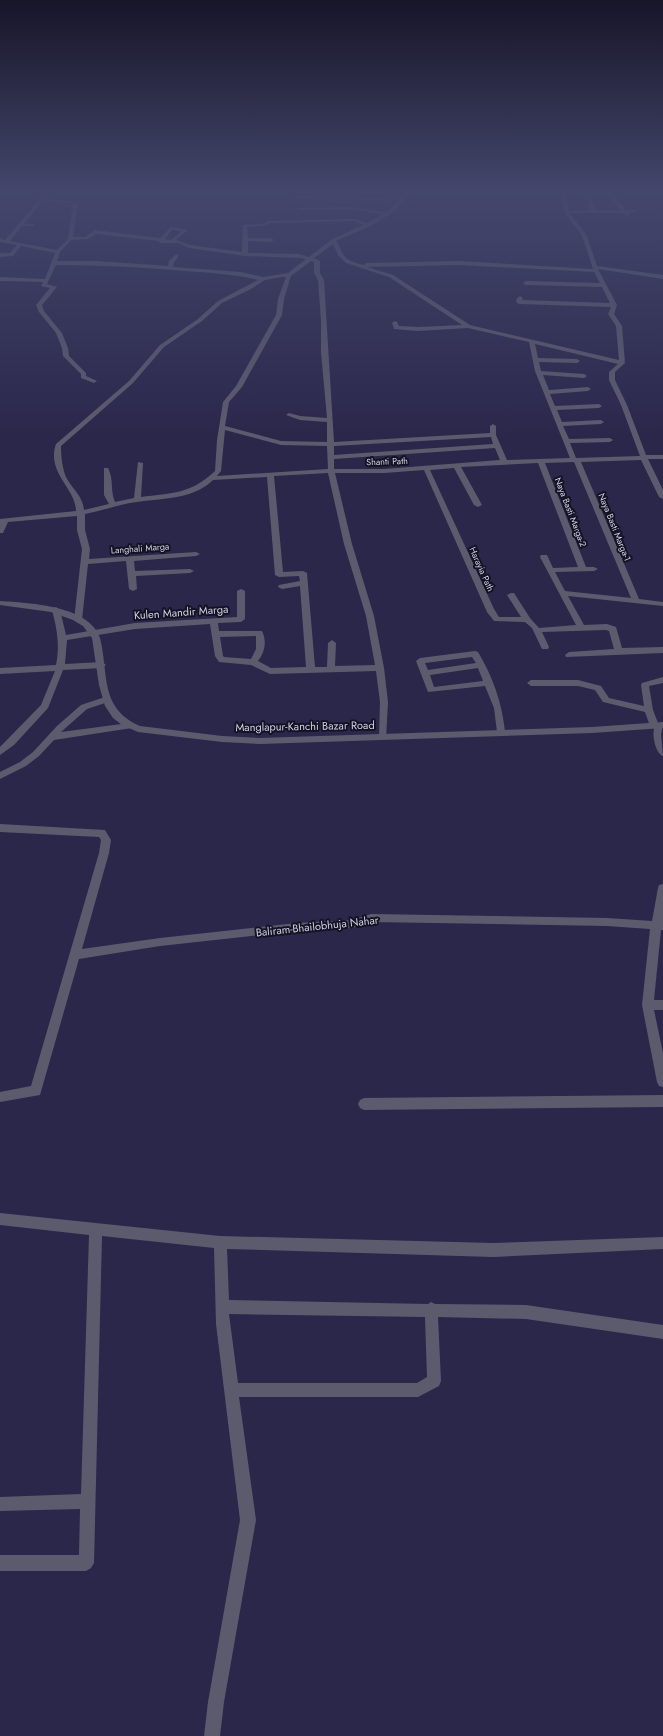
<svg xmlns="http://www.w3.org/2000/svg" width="663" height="1736" viewBox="0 0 663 1736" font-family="Jost,sans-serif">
  <rect width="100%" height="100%" fill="#2a274b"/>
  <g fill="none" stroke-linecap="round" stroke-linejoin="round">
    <g fill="#5c5b6e" fill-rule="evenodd">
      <path d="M44,194L48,195L45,199L78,202L73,237H85L95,230L160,238L171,227L188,230L176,240L190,245L242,252L243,225L263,224L269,221L355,219L367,223L383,214L348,209L299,210L297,209L299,208L348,207L386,212L399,201L296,198L294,196L400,199L402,194H407C395,219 360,230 336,241C340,246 340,249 343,254C347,261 356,263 364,265L366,263L459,261L593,269L587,250L581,234L564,212L562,194H566L569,211L590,210L586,194H590L595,210H620L608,194H613L625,210H636V212L628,213L629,215L627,216L623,213H569L586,234L597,266L663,275V279L598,269L617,305L614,314L622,326L625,363L615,372V380L627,405L646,455H663V459H648L663,490V499L659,497L641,460L581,462L639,599L663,602V606L568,596L584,625L607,624L616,627L622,648L663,647V653L566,657L565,655L569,652L614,649L609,631L606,630L542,632L549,647L548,649H542L532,628L525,622L494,621L487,612L424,470L384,473H335L352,544L374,616L384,668L388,702L386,739H380L379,737L380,702L376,671L270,674L251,665L219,662L215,656L210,624L135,629L67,640L65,664L102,662L106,665L102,668L63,670L48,708L14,745L0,755V747L41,705L55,671L0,674V668L56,665C60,645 57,629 52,610L53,608L56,607L60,610L66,635L135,623L237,617V591L241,589L245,591V619L241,622L218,623L219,631H262C267,642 265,652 258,661L271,668L306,667L300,586L282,589L278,587L279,585L300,581L299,576L279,577L275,575L267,477L213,480C192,501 157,498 130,503C115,506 100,511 85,514V530L90,549L89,559L196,552L200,554L196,556L134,561L135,571L190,569L194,571L190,573L136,576L137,589L133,591L129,589L126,561L88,564L82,620L78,623L74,620L82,549L77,530V516L8,522L3,533H0V519L76,511C76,488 46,473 56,444L129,381L160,345L198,319L218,301L258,280C234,274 210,273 185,271C142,267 99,265 56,265L47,284L57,287L42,305L44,311L62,333L68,348L69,356L86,373V376L97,381L94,383L81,378V374L63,356L62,348L56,333L39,312L36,305L50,288L41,286L43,282L0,281V277L45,279L55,253L21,246L13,256L0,257V253H10L17,245L0,242V238L5,240ZM43,201L73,203L68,239L57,250L10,241L22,226H35L33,224H24ZM354,221L363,225L331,240L309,257L299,254L248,253V241L271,242L274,240L271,238H248L247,227L264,226L270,223ZM172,230L182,231L171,240L165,239ZM96,234L158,241L160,243H178L189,248L245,256L299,258L306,259L288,273L263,277L241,272L173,267L174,262L179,256L176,254L169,261L168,266L96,261H57L60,252L71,240L88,239ZM333,244L338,255L346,263L389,277L462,325L418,327L399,326L397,322L395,321L392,323L394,329L418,331L468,328L529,342L535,371L570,458L507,460L496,435V426L493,424L490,426V433L334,442L324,280L320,273V261L314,258ZM311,261L314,262V273L318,280L321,321V352L327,418L300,416L289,413L286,415L300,420L327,422V442L281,441L225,426L229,402L242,387L282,315L284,299L291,276ZM459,265L594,272L600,283L526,281L523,283L526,285L602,287L610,303L522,300L523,298L520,296L517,298L516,302L519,304L611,307L608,314L616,326L619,360L470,325L393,275L367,267ZM282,277H286L278,299L276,315L236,386L223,402L217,440L215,471C191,494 172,493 141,497L143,463L138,462L134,498L115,502C110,491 114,479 108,468H104V495L109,504L84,510C83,496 72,489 66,477C62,467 61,456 61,446L133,383L164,347L202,321L222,303L249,290L265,280ZM535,344L618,364L609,372V380L621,405L640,456L576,458L570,443L610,442L613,440L610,438L569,439L563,426L601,424L604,422L601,420L562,422L557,410L599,408L602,406L599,404L555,406L550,394L588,391L591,389L588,387L549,390L543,375L584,378L587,376L584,374L541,371L539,362L577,363L580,361L577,359L538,358ZM225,430L281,445L327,446L328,469L217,476L221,471ZM491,437L493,444L334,455V446ZM495,448L500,460L384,469H334V459ZM574,462L631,598L565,591L555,572L594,571L598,569L594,567H586L545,463ZM538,463L578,567L553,568L547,555H541L540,557L576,625L539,628L530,618L514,593H511L507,595L521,617H499L494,609L430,470L454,468L474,505L478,507L482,505L461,467ZM328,473L344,544L366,616L375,665L335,666L336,643L332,640L328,643L327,667H315L307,573L303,571L283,572L274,476ZM256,636V649L251,659L224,657L223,656L220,637Z"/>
      <path d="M236,194H256L254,195Z"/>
      <path d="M475,651L478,652C493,677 502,703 505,732L504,734H498L497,732L494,708L485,686L428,692L416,661L420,658ZM472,657L476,663L428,670L425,663ZM478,668L483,681L434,687L430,675Z"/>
      <path d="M663,677V683L649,686L653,710L658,723L663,725L661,734L663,756C656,754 652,736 654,729L650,726L645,712L603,702L595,690L578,686H531L527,683L531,680H578L601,686L609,698L644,706L641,685L642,683Z"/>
      <path d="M105,697L108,698L109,700L108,702L87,709L61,732L129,723L132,724L133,726L132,728L54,740L39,756L26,766L0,779V772L20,762L33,752L57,726L81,705Z"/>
      <path d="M0,824L105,830L111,840L109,853L82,949L160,938L297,923L352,920L371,914L607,918L652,921L658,888L659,885L663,884V930H661L654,1000H663V1010H654L663,1053V1087L659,1086L657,1082L642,1005L650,929L607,926L371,922L352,928L297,931L160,946L79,959L40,1095L0,1102V1092L31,1086L99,853L101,840L99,837L0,832Z"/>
      <path d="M663,1095V1107L364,1110L360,1108L358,1104L360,1100L364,1098Z"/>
      <path d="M0,1213L220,1236L493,1243L663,1237V1249L493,1257L227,1249L229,1300L428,1304L431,1302L435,1304L526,1305L663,1325V1339L526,1319L438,1317L441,1381L439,1386L418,1397H239L256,1520L224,1702L220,1736H204L208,1702L240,1520L216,1324L214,1248L102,1236L94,1563L91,1568L86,1571H0V1555H79L80,1509L0,1511V1497L81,1494L89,1235L0,1225ZM229,1314L425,1317L427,1377L417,1383H238Z"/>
    </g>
    <path fill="#5c5b6e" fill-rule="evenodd" d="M0,601C28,603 89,605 100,638C109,674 99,708 140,726L222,736L260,738L592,727L663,722V728L592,733L260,744L222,742L138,732L122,725L113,718L105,706L99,685L92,638L83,626L73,620L51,612L0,605Z"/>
  </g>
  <linearGradient id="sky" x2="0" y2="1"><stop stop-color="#171529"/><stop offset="0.44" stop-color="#44476c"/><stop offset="1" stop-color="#44476c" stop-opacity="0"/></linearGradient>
  <rect width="663" height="437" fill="url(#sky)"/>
  <g text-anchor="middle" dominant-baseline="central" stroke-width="4" stroke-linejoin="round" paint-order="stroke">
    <g font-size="9" fill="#d1d1e9" stroke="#141323">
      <text transform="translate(387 461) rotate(-2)">Shanti Path</text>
      <text transform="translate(571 512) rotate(69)">Naya Basti Marga-2</text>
      <text transform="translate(615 527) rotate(68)">Naya Basti Marga-1</text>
      <text transform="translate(140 548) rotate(-4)">Langhali Marga</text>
      <text transform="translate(482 569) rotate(66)">Harayia Path</text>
    </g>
    <g font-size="11" fill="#d1d1e9" stroke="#141323">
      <text transform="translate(181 612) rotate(-4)">Kulen Mandir Marga</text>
      <text transform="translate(305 726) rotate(-1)">Manglapur-Kanchi Bazar Road</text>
      <text transform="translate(317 926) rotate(-6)">Baliram-Bhailobhuja Nahar</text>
    </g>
  </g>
</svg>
